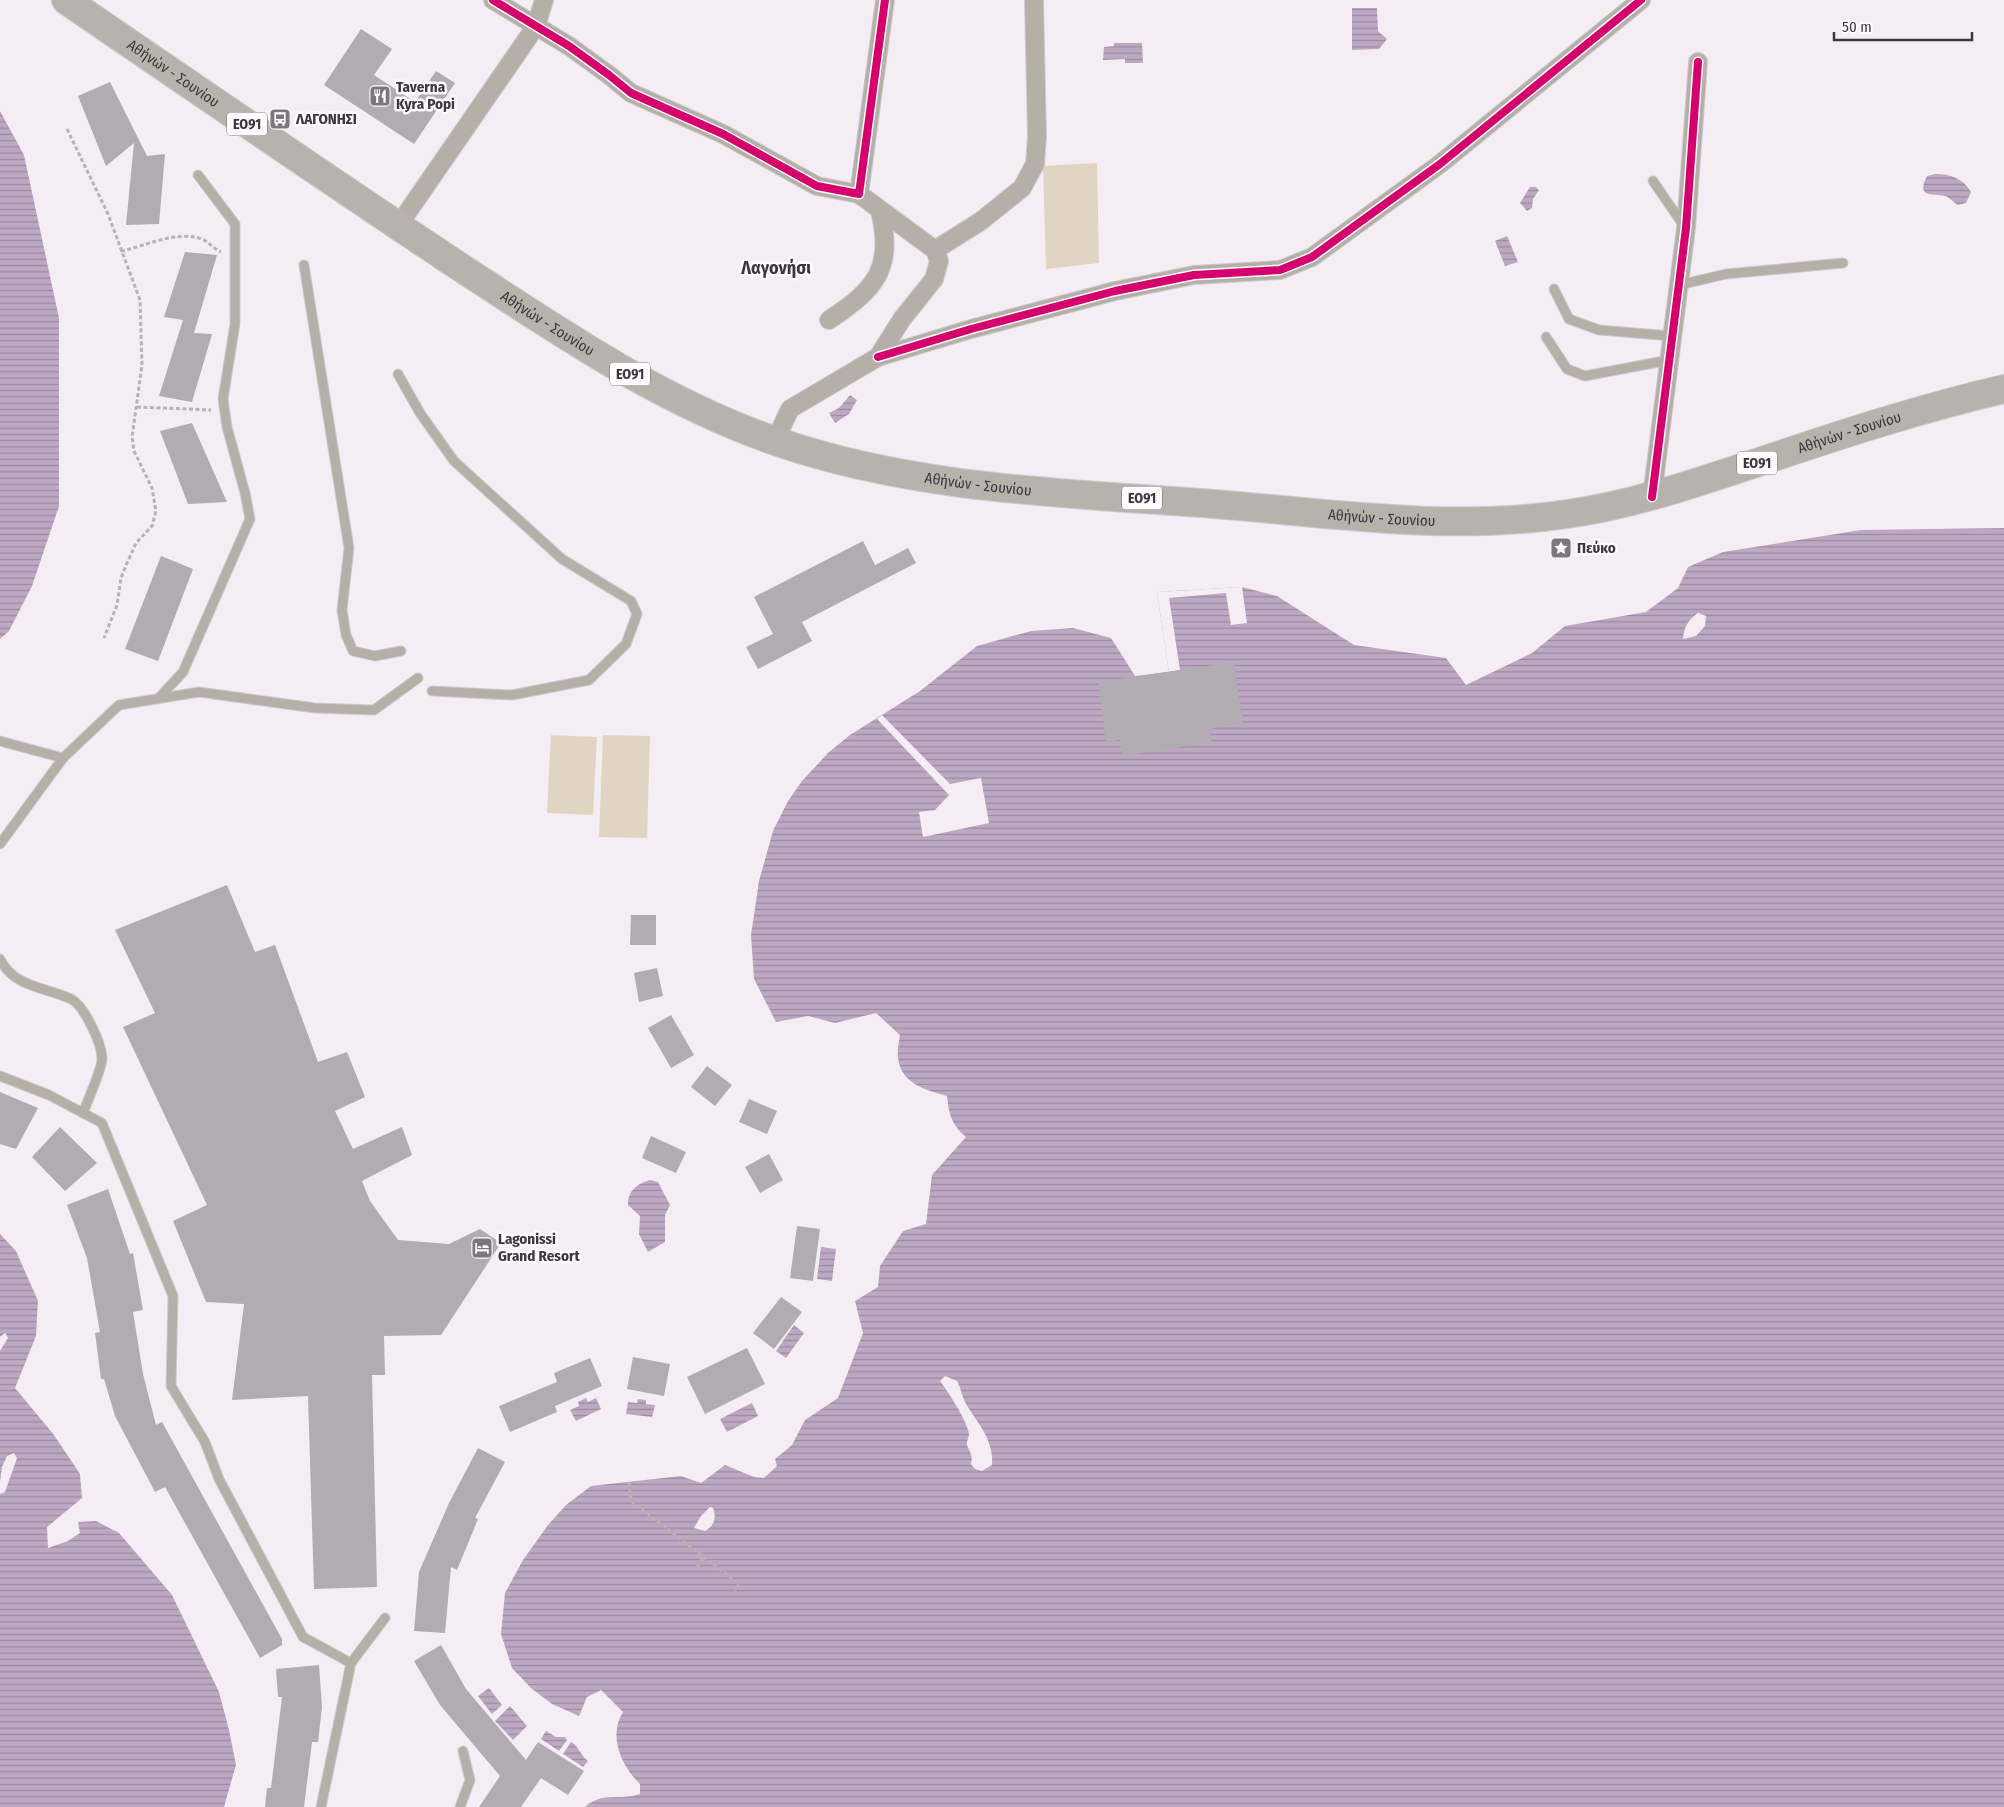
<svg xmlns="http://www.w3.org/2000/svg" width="2004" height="1807" viewBox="0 0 2004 1807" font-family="'Fira Sans Condensed',sans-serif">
  <defs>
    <pattern id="water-rules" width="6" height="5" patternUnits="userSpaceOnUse" patternTransform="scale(1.25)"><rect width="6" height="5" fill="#bda8c2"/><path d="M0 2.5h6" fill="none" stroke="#9b8a9f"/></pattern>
  </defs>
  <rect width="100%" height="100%" fill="#f4eef4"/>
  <g fill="#e0d4c2">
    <path d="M1097,163L1099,263L1046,269L1043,166Z"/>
    <path d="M551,735L597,737L593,815L547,813Z"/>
    <path d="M603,735L650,736L647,838L599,837Z"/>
  </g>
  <g fill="url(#water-rules)" fill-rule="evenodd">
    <path d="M1352,8H1377L1378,31L1387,39L1379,49L1352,50Z"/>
    <path d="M1114,43H1142L1143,63H1125V59L1103,60L1104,47L1114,46Z"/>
    <path d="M0,111L24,155L59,318V506L32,586L9,631L0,639Z"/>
    <path d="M1935,174C1950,174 1963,178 1971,192L1966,203L1958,205C1953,202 1949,197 1945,196C1934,193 1915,199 1927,176Z"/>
    <path d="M1530,187H1536L1539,190L1533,199L1532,208L1527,211L1520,203Z"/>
    <path d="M1507,236L1518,262L1505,266L1495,241Z"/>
    <path d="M850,395L857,400L849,414L835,423L829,413L839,408Z"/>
    <path d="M2004,528V1807H585C602,1791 620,1801 640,1794V1784C621,1766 608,1736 623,1712L601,1690L587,1697L579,1716L552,1704L531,1688L512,1668L501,1634L505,1593L523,1560L548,1525L566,1505L591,1486L681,1476L701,1483L725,1465L754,1477L764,1478L777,1466L775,1459L792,1445L805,1420L838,1398L863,1333L855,1301L878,1287L880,1266L903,1231L926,1224L932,1175L966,1137C952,1125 949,1115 947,1096C926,1090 901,1084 898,1058C897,1051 899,1042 900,1035L876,1013L835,1023L808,1016L776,1022L754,979L751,935L759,881L773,831L788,801L802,781L828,753L850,735L920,691L977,646L1031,631L1073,628L1111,638L1135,676L1169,672L1157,592L1242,587L1277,596L1354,645L1446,658L1466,685L1532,653L1565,626L1646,612L1678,588L1688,567L1723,552L1861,530ZM1698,613L1706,616L1705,626L1696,636L1683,639C1684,627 1688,620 1698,613ZM945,1376L957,1381C961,1388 962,1397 966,1404C978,1424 994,1440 992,1465L982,1471L975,1469L971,1464C973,1455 970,1453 967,1445C966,1442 969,1437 969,1434C968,1422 947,1390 940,1381ZM710,1507L713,1508C717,1518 714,1526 705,1531L694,1528L701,1516Z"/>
    <path d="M650,1180L658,1182L670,1205L665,1215V1242L648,1252L639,1234L640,1216L628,1205C628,1190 637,1184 650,1180Z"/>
    <path d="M0,1234L16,1251L38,1301L36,1336L15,1388L54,1435L80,1474L82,1498L47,1527L48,1548L68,1541L80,1533L78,1522L96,1521L119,1533L172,1595L219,1692L229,1730L236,1765L224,1807H0V1494L5,1492L17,1458L14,1453L7,1456L2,1467L0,1482V1351L8,1338L5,1333L0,1337Z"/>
    <path d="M821,1247L836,1249L832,1281L817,1279Z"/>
    <path d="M794,1325L804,1333L786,1358L776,1351Z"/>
    <path d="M586,1398L588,1402L596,1398L601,1409L576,1421L570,1410L579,1406L578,1402Z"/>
    <path d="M638,1399L646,1400V1404L655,1405L652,1417L626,1414L628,1402L637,1403Z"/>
    <path d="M752,1403L758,1416L727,1432L720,1419Z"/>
    <path d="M489,1688L502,1705L492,1714L478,1696Z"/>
    <path d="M510,1706L527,1726L513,1740L495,1721Z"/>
    <path d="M546,1731L556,1737H565L567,1740L559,1751L541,1739Z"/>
    <path d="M571,1742C579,1746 580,1755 588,1761L583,1767L563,1754Z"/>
  </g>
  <g fill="#f4eef4">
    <path d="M1242,587L1247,623L1231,625L1226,593L1169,598L1180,670L1169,672L1157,592Z"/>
    <path d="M882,715L950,784L981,778L989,823L923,837L919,812L935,810L949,795L877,719Z"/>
  </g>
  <g fill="#b1acb1">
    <path d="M361,29L392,49L374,75L415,102L436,71L455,83L414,144L324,85Z"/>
    <path d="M110,82L147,156L165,154L159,224L126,225L134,143L106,166L78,96Z"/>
    <path d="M185,252L217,255L194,333L212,334L192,402L159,396L183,320L164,317Z"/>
    <path d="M192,423L227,502L188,504L160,431Z"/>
    <path d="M863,541L875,565L908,548L916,563L802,622L812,641L758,669L746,647L773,634L754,597Z"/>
    <path d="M161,556L193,569L158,661L125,649Z"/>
    <path d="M1234,662L1243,723L1209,729L1211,742L1122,756L1120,740L1106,742L1098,682Z"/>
    <path d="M227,885L255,952L275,945L318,1062L347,1052L365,1097L335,1111L353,1149L402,1127L412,1155L362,1181L370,1201L398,1240L449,1244L480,1229L501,1243L441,1335L384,1336L385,1375H372L377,1587L314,1589L308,1396L232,1400L244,1304L206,1302L173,1221L207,1205L123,1027L155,1013L115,930Z"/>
    <path d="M631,915H656V945H630Z"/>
    <path d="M657,968L663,996L639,1002L634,973Z"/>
    <path d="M671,1015L694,1055L671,1068L648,1028Z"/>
    <path d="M707,1066L732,1085L715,1106L691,1087Z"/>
    <path d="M0,1092L38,1108L16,1149L0,1144Z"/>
    <path d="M749,1099L777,1111L767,1134L739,1122Z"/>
    <path d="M60,1127L97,1163L65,1191L32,1157Z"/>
    <path d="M651,1136L686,1152L676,1173L642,1158Z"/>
    <path d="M769,1154L783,1180L760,1193L745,1167Z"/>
    <path d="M108,1189L130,1254L133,1253L143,1310L133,1312L143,1374L156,1425L162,1422L282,1639V1645L260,1658L165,1487L155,1492L115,1416L104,1379H101L95,1333L100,1332L87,1258L67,1205Z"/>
    <path d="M797,1226L820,1229L813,1281L790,1278Z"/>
    <path d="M781,1297L802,1312L774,1349L753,1333Z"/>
    <path d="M747,1348L765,1384L705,1414L687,1377Z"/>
    <path d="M633,1357L670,1364L664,1396L627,1389Z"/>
    <path d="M590,1358L602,1386L555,1406L557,1412L510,1432L499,1406L557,1382L554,1373Z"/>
    <path d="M478,1448L505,1462L475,1518L478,1519L457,1570L451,1567L445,1633L414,1631L419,1572L449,1503Z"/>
    <path d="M441,1645L466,1689L526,1760L538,1742L584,1771L568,1795L541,1778L521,1807H479L500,1776L440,1705L414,1661Z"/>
    <path d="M319,1665L322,1707L318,1742H312L304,1807H265L267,1788H271L282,1697H278L276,1669Z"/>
  </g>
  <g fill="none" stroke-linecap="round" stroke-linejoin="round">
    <g stroke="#cecacf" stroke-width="11">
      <g id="service">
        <path d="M1653,181L1684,226"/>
        <path d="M304,265L349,548L342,610L346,635L353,651L375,656L401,651"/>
        <path d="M1679,285L1726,274L1843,263"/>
        <path d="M1554,289L1569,319L1599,330L1672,336"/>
        <path d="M1546,337L1567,369L1585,376L1669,360"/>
        <path d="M398,374L420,413L454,461L562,559L631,601L637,614L626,644L589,680L512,695L432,691"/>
        <path d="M158,699L183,672L250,519L245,493L227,427L223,399L235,324V224L198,175"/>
        <path d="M0,741L63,758"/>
        <path d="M0,844L63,758L119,705L199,692L315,708L374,710L418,678"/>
        <path d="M0,959C13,987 45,987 71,999C84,1005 102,1044 102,1059C102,1069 87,1102 83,1113"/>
        <path d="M0,1076L49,1095L102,1123L173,1296L171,1386L205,1442L219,1479L303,1637L351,1663L385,1618"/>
        <path d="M321,1807L351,1663"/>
        <path d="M460,1807L470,1780L463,1751"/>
      </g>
    </g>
    <g stroke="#cecacf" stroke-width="20">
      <g id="minor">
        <path d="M493,0L569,46L609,75L631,93L723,134L817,186L859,194L885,0"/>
        <path d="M398,226L536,26L544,0"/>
        <path d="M935,250L981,221L1022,188L1035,164L1037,136L1034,0"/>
        <path d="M829,320C876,289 894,268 880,211"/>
        <path d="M878,357L971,329L1115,291L1194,275L1280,270L1312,257L1440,164L1641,0"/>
        <path d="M775,441L790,409L878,357L902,319L934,279L939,261L935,250L859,194"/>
        <path d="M1652,497L1686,228L1698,62"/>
      </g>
    </g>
    <g stroke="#cecacf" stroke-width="30">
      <g id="primary">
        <path id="s1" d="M66,0C196,89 326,178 457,265C560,332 661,402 778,442C918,490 1068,493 1214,504C1328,513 1446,531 1560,515C1630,506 1696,483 1762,461C1842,434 1922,408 2004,389"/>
      </g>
    </g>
    <g stroke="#b8b2b0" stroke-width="3" stroke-dasharray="4 2.5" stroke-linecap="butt">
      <path d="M67,129L108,214L140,300L142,365L132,437L134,451L152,488L156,511L152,526L136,543L127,563L121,578L117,605L104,638"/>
      <path d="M121,251C146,246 176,230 202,239C209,242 214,249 221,252"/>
      <path d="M137,407L211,410"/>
      <path d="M629,1482L631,1501L739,1584L735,1591"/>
      <path d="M697,1567L704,1556"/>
    </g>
    <use href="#service" stroke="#b5afa8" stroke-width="9"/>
    <use href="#minor" stroke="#b5afa8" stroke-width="18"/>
    <use href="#primary" stroke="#b8b2ad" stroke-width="28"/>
    <g stroke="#fdfbfe" stroke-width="11">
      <g id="cycleway">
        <path d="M493,0L569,46L609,75L631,93L723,134L817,186L859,194L885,0"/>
        <path d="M878,357L971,329L1115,291L1194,275L1280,270L1312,257L1440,164L1641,0"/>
        <path d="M1652,497L1686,228L1698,62"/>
      </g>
    </g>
    <use href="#cycleway" stroke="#d6006c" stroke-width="8"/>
  </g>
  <defs>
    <g id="restaurant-square" transform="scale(1.125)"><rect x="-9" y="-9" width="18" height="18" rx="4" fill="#7c777d" stroke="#fdfbfe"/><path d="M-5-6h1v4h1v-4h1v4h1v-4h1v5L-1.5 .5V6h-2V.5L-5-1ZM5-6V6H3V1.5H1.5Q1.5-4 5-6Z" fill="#fff"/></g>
    <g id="bus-square" transform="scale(1.125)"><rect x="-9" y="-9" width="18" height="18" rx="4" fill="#7c777d" stroke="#fdfbfe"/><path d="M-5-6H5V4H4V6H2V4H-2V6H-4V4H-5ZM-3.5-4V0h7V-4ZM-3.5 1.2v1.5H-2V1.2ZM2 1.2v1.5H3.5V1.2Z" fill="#fff"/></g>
    <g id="sight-square" transform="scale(1.125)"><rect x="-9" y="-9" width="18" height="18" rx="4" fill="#7c777d" stroke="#fdfbfe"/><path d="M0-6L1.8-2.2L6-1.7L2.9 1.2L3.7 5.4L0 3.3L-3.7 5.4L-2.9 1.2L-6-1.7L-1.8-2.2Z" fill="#fff"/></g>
    <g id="hotel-square" transform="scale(1.125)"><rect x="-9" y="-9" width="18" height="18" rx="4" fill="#7c777d" stroke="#fdfbfe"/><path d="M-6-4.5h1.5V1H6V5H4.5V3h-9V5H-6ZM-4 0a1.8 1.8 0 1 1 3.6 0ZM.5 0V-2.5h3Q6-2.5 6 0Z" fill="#fff"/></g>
  </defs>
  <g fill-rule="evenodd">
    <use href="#restaurant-square" x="380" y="96"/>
    <use href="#bus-square" x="280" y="119"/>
    <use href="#sight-square" x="1561" y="548"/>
    <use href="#hotel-square" x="482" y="1248"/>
  </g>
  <g text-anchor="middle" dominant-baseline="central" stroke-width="5" stroke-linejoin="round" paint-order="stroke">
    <g fill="#fdfbfe" stroke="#767277" stroke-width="1">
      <rect x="227" y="112.5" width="40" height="23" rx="4"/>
      <rect x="610" y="362.5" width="40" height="23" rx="4"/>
      <rect x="1737" y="451.5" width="40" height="23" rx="4"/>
      <rect x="1122" y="486.5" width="40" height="23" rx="4"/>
    </g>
    <g font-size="14" font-weight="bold" fill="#3c373d">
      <text x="247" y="124">ΕΟ91</text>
      <text x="630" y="374">ΕΟ91</text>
      <text x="1757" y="463">ΕΟ91</text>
      <text x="1142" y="498">ΕΟ91</text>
    </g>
    <g font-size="15" fill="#3c373d" stroke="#fdfbfe">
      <text stroke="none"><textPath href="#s1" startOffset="130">Αθήνών - Σουνίου</textPath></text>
      <text stroke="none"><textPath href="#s1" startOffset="580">Αθήνών - Σουνίου</textPath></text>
      <text stroke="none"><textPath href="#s1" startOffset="1930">Αθήνών - Σουνίου</textPath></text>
      <text stroke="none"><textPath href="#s1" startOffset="1045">Αθήνών - Σουνίου</textPath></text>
      <text stroke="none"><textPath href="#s1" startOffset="1450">Αθήνών - Σουνίου</textPath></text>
    </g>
    <g font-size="15" font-weight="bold" fill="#3c373d" stroke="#fdfbfe" text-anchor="start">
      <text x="396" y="87">Taverna<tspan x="396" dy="17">Kyra Popi</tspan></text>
      <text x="296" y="119">ΛΑΓΟΝΗΣΙ</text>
      <text x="1577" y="548">Πεύκο</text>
      <text x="498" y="1239">Lagonissi<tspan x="498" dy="17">Grand Resort</tspan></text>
    </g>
    <g font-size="18" font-weight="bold" fill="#3c373d" stroke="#fdfbfe">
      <text x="776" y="268">Λαγονήσι</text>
    </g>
  </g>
  <path d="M1834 32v8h138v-8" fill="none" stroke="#3c373d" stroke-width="2.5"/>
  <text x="1842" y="32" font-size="15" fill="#3c373d" stroke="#fdfbfe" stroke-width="4" paint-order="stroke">50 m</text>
</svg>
